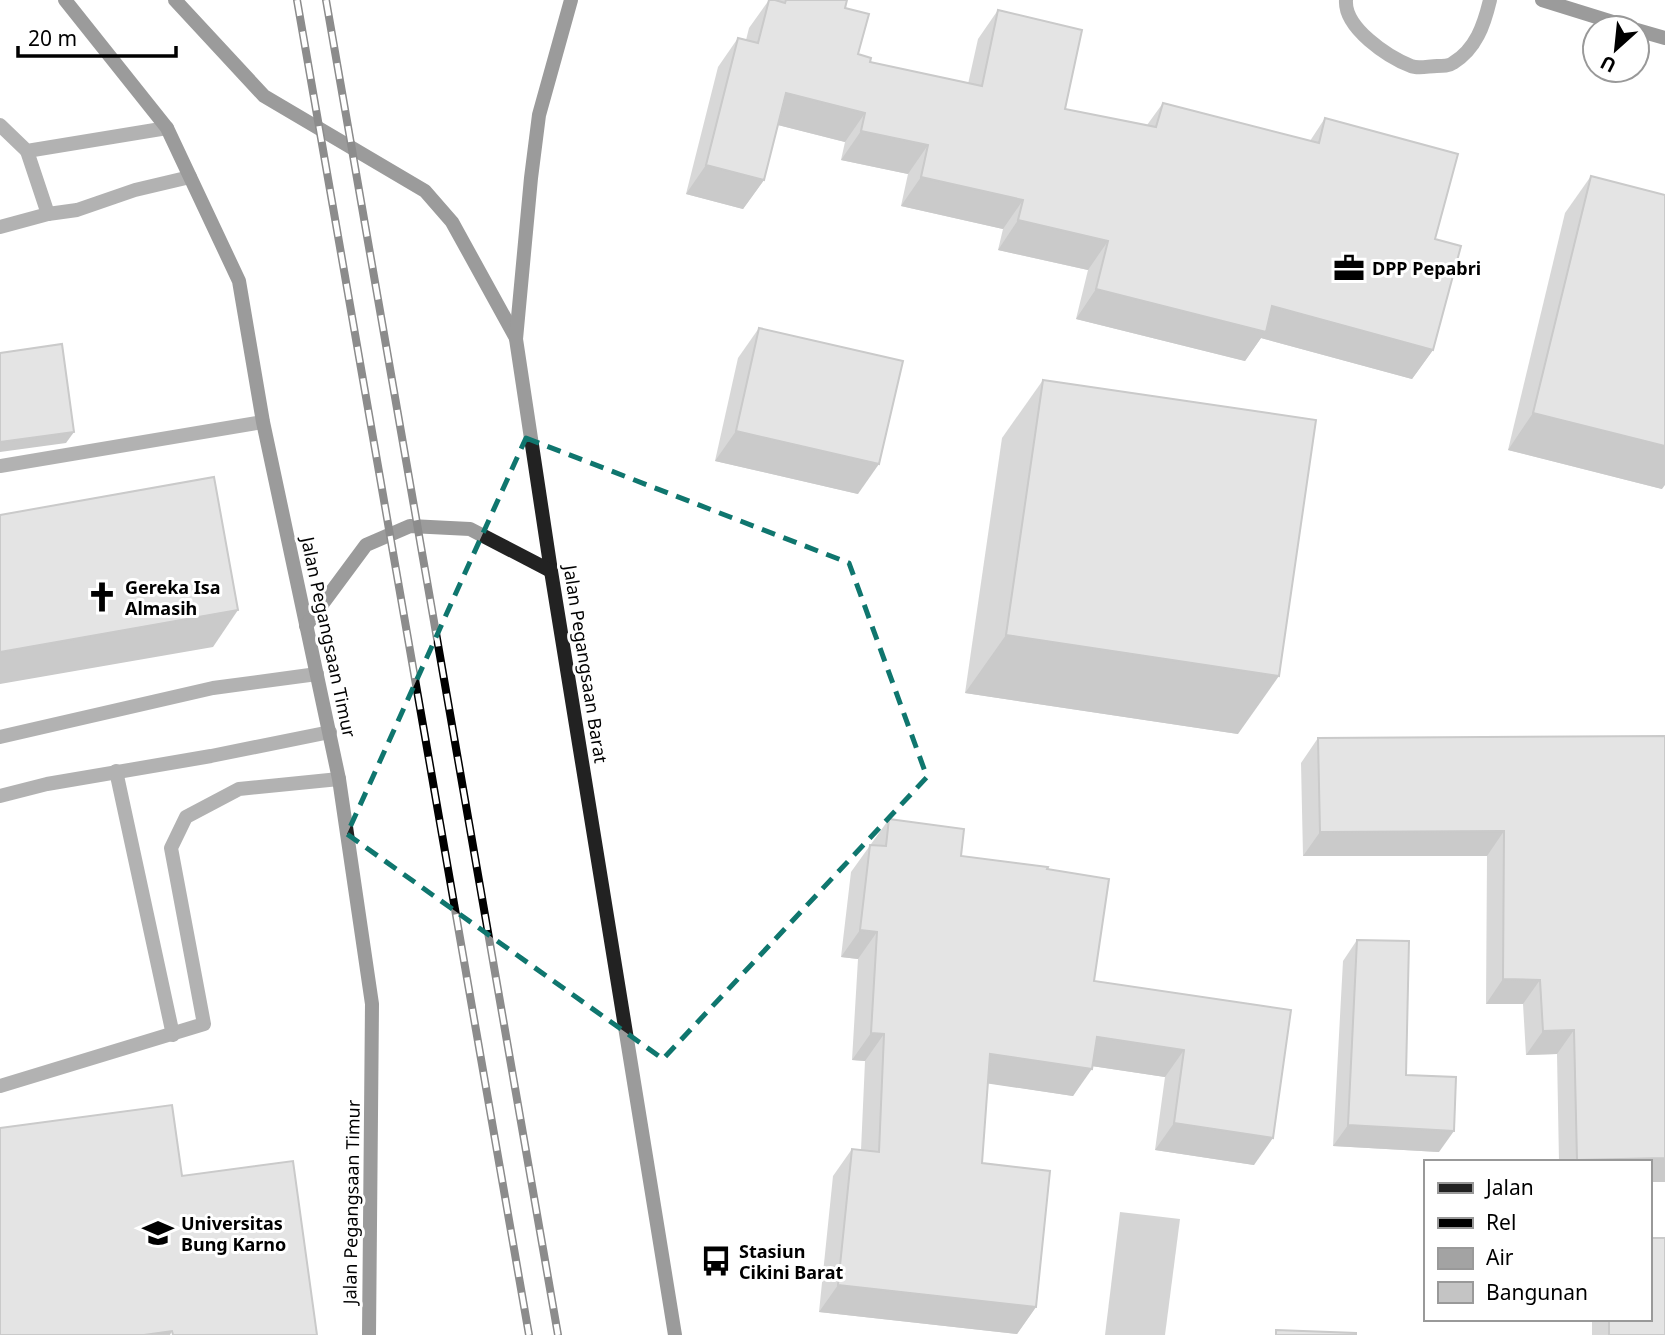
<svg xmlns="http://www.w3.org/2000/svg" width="1665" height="1335" viewBox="0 0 1665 1335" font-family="'Noto Sans',sans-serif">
  <rect width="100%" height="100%" fill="#fff"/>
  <path fill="#a3a3a3" d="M1120,1212L1180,1219L1165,1335H1105Z"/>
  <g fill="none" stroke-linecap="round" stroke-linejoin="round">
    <g stroke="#555" stroke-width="14">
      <path d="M1346,0C1344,28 1388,57 1411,66C1418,69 1429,66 1437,66C1443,66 1449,66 1453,63C1476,49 1484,25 1490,0"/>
      <path d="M0,125L27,151L167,128"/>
      <path d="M27,151L48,214"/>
      <path d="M0,227L48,214L77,210L135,190L190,177"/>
      <path d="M0,466L263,422"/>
      <path d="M0,737L213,688L317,674"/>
      <path d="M116,771L173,1035"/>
      <path d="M0,796L47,784L211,756L330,732"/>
      <path d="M0,1086L204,1024L171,848L186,817L239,789L339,779"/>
    </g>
    <g stroke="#222" stroke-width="14">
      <path d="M65,0L167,128L239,281L263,422L339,779L372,1004L369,1335"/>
      <path d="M175,0L264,96L425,191L452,222L516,338"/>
      <path d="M571,0L539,115L531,178L516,339L551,571L675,1335"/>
      <path d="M1542,0L1632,28"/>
      <path d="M1637,30L1665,38"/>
      <path d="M306,626L366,545L410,526L470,529L551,571"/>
    </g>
    <g stroke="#000" stroke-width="8">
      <g id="rail">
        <path d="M297,0L529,1335"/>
        <path d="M326,0L558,1335"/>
      </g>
    </g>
    <use href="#rail" stroke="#fff" stroke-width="5" stroke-dasharray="16" stroke-linecap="butt"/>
  </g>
  <g fill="#a9a9a9">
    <path d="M769,0H847L845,8L858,54L870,62L968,84L978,39L998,10L1065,109L1147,125L1163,103L1310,141L1325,118L1435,239L1433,350L1412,379L1261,338L1245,361L1076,319L1088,270L998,250L1003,229L901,206L908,174L841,160L845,142L778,125L764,180L743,209L686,194L718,67L738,38L746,40L749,28Z"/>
    <path d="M1591,176L1662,489L1508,450L1565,213Z"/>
    <path d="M759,328L858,494L715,461L738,358Z"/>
    <path d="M1043,380L1238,734L965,693L1002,438Z"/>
    <path d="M1665,736L1649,1162H1559L1557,1054L1526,1055L1523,1004H1486L1487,856H1303L1301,763L1318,738Z"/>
    <path d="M889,819L961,856L1047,869L1094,981L1291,1010L1254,1165L1155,1150L1165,1077L1092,1066L1073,1096L988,1083L982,1163L1036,1307L1017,1334L819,1312L833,1176L852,1149L861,1150L865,1061L852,1060L858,959L841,957L851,872Z"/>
    <path d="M1357,940L1406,1075L1439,1152L1333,1146L1343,961Z"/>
    <path d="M1592,1319H1649L1665,1335H1592Z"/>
  </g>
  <g fill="#898989">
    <path d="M786,93L865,113L845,142L766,122Z"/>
    <path d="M861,131L928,145L908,174L841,160Z"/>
    <path d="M706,165L764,180L743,209L686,194Z"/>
    <path d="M921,177L1023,200L1003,229L901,206Z"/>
    <path d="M1018,220L1108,241L1088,270L998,250Z"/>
    <path d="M1096,289L1272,306L1433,350L1412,379L1261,338L1245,361L1076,319Z"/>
    <path d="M1533,413L1665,446V485L1662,489L1508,450Z"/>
    <path d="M736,431L879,464L858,494L715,461Z"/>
    <path d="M74,432L66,443L0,452V442Z"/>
    <path d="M238,610L213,647L0,684V652Z"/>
    <path d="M1006,635L1279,676L1238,734L965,693Z"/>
    <path d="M1504,831L1487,856H1303L1320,832Z"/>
    <path d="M860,930L877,932L858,959L841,957Z"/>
    <path d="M1503,979L1540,980L1523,1004H1486Z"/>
    <path d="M1574,1030L1557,1054L1526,1055L1543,1031Z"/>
    <path d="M871,1033L884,1034L865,1061L852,1060Z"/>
    <path d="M1097,1037L1184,1050L1165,1077L1078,1064Z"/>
    <path d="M990,1054L1092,1069L1073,1096L971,1081Z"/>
    <path d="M1174,1123L1273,1138L1254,1165L1155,1150Z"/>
    <path d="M1348,1125L1454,1131L1439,1152L1333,1146Z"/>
    <path d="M1665,1158V1182H1649V1162H1576L1577,1160Z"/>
    <path d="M838,1285L1036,1307L1017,1334L819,1312Z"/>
    <path d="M172,1331L170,1335H144Z"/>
  </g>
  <g fill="#c4c4c4" stroke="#898989" stroke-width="2">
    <path d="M769,0H775L785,3L786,0H847L845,8L869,14L858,54L871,58L870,62L982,86L998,10L1082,30L1065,109L1156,127L1163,103L1319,143L1325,118L1458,154L1435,239L1461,246L1433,350L1272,306L1266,332L1096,289L1108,241L1018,220L1023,200L921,177L928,145L861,131L865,113L786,93L764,180L706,165L738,38L758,43Z"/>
    <path d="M1591,176L1665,195V446L1533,413Z"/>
    <path d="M759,328L903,361L879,464L736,431Z"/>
    <path d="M62,344L74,432L0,442V353Z"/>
    <path d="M1043,380L1316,420L1279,676L1006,635Z"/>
    <path d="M214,477L238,610L0,652V515Z"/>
    <path d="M1665,736V1158L1577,1160L1574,1030L1543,1031L1540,980L1503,979L1504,831L1320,832L1318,738Z"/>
    <path d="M889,819L964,829L961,856L1048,867L1047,869L1109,879L1094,981L1291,1010L1273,1138L1174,1123L1184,1050L1097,1037L1092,1069L990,1054L982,1163L1050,1171L1036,1307L838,1285L852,1149L879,1152L884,1034L871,1033L877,932L860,930L870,845L886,846Z"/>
    <path d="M1357,940L1409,941L1406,1075L1456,1077L1454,1131L1348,1125Z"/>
    <path d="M172,1105L182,1176L293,1161L317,1335H173L172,1331L144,1335H0V1128Z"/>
    <path d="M1649,1238H1665V1335H1609V1319H1649Z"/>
    <path d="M1276,1330L1356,1333V1335H1276Z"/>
  </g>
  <path d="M0 0H1665V1335H0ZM526,438L849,563L927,777L663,1059L347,834Z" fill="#fff" fill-opacity=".55" fill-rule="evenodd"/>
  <path fill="none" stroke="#0f766e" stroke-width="5" stroke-dasharray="14 9" stroke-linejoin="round" d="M526,438L849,563L927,777L663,1059L347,834Z"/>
  <defs>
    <g id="office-bare" transform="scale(2.415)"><path d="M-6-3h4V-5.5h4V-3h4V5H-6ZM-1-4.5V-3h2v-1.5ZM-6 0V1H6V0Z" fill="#000" stroke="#fff" stroke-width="2.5" paint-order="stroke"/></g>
    <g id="church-bare" transform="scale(2.415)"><path d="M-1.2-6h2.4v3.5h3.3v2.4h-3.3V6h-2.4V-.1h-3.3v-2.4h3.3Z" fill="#000" stroke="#fff" stroke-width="2.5" paint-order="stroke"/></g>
    <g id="university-bare" transform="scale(2.415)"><path d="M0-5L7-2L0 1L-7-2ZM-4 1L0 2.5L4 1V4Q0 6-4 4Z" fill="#000" stroke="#fff" stroke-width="2.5" paint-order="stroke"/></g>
    <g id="bus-bare" transform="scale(2.415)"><path d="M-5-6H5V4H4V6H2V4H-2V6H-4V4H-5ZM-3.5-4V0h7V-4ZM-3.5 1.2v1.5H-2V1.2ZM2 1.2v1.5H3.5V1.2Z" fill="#000" stroke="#fff" stroke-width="2.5" paint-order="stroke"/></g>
  </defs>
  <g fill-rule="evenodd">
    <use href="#office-bare" x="1349" y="268"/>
    <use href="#church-bare" x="102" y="597"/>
    <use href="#university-bare" x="158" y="1233"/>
    <use href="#bus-bare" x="716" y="1261"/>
  </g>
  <g text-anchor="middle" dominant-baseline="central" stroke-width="6" stroke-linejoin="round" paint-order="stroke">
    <g font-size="18" font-weight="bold" fill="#000" stroke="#fff" text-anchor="start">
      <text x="1372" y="268">DPP Pepabri</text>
      <text x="125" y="587">Gereka Isa<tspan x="125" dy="21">Almasih</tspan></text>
      <text x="181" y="1223">Universitas<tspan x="181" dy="21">Bung Karno</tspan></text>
      <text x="739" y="1251">Stasiun<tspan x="739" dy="21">Cikini Barat</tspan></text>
    </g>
    <g font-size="18" fill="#000" stroke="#fff">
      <text transform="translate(329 637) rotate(78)">Jalan Pegangsaan Timur</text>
      <text transform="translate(586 664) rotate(81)">Jalan Pegangsaan Barat</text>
      <text transform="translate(351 1202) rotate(-89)">Jalan Pegangsaan Timur</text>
    </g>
  </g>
  <rect x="1424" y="1160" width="228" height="161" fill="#ffffff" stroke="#999999" stroke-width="2"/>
  <rect x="1438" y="1183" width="35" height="10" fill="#222222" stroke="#999999" stroke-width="2"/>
  <text x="1486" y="1195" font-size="21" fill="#000000">Jalan</text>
  <rect x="1438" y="1218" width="35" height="10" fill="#000000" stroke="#999999" stroke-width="2"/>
  <text x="1486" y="1230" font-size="21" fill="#000000">Rel</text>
  <rect x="1438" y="1248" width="35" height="21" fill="#a3a3a3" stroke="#999999" stroke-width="2"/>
  <text x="1486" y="1265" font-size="21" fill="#000000">Air</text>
  <rect x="1438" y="1282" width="35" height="21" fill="#c4c4c4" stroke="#999999" stroke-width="2"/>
  <text x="1486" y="1300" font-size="21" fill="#000000">Bangunan</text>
  <g transform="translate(1616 49) rotate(207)"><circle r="33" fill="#ffffff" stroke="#999999" stroke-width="2"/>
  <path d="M0-5L12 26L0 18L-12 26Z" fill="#000000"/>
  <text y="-10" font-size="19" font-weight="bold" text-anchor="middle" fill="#000000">U</text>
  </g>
  <path d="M18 46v10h158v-10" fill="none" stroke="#000000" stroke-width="3.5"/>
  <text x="28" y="46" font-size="21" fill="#000000" stroke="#ffffff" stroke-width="5" paint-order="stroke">20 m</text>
</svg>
